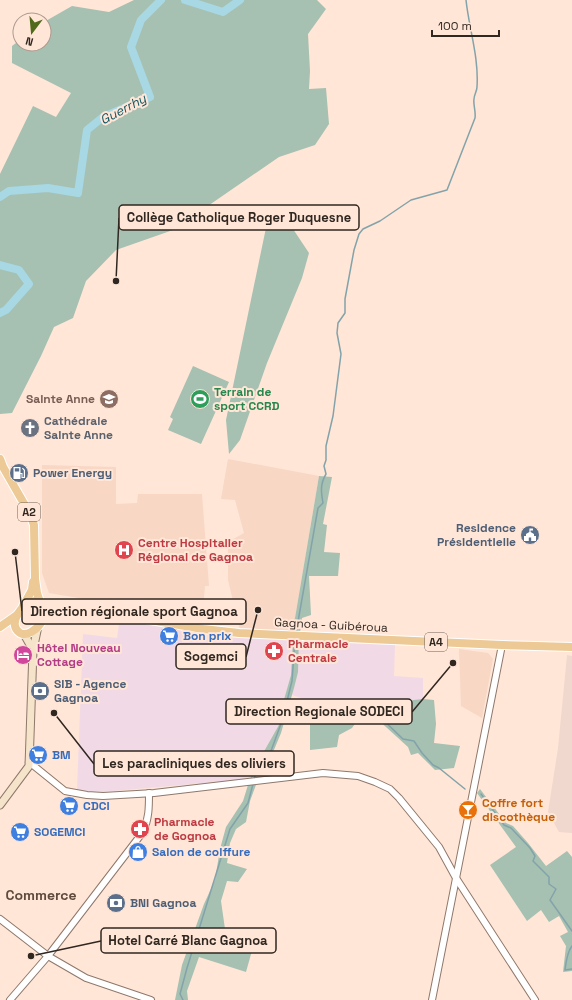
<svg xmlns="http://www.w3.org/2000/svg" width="572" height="1000" viewBox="0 0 572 1000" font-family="'Space Grotesk',sans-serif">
  <rect width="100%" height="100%" fill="#ffe6d7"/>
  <g fill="#f1dae6">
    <path d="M120,617L202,633L235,637L293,638L291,675L281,710L280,723L258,762L250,779L102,792L77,791L83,634L117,638Z"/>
    <path d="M299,637L395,644L394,676L423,678V699L383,707L310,701L292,695L297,672Z"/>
  </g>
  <g fill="#f8d7c5">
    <path d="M228,459L319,476L295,618L288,632L240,630L228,580V542L244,533L235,500L221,499Z"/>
    <path d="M42,465L116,467V504L137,503L138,494H202L209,586H205L202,619L49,593L42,573Z"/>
    <path d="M459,649L488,653L493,659L482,718L461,706Z"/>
  </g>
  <path fill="#f0d8ce" d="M567,655L572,656V833L559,832L548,812L558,748Z"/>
  <g fill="#a6c0b2">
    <path d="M134,0H317L326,9L308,34L310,71L309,89L326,88L329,124L315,145L279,157L173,230L116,250L86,281L73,318L54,327L41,356L12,413L0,414V174L33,106L56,117L71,93L12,63V46L20,40V44H44V22L72,6L109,12Z"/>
    <path d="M267,223L293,229L309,253L302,278L267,363L240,440L229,454L226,420Z"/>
    <path d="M193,366L229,382L201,444L168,430L173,419L170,417Z"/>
    <path d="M319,476L332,477L323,524L327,525L324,552L340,553L338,576H309L311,615L302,618L300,633L288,632L295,618Z"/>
    <path d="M299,637L298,672L294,688L281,733L271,757L264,764L260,772L250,779L258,762L280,723L281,710L291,675L293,638Z"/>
    <path d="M423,699L434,700L436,724L434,743L460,746L454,768L435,770L418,753L411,755L408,747L375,717L367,715L359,718L352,728L339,735L337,747L310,750V701L383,707L385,703Z"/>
    <path d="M257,782L250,801L246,822L236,829L230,843L227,863L247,869L238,882L227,881L221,901L225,929L253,947L246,972L199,957L187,991L188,1000H175L182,965L204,904L215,880L220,849L226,827L243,801L248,785Z"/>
    <path d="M480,789L506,823L513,826L528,843L546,866L567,851L572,857V971L563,972L566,946L560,936L568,932L559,916L549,922L541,910L527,921L490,865L516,847L477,793Z"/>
  </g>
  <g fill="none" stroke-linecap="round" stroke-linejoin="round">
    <g stroke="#83a3aa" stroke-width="1.5">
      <path d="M296,633L318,508L323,503C321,492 320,484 326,474L324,466L326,460V446L333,416L341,354L337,333L338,323L345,313V299L354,250L359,234L363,229L380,221L411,200L447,190L475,118C476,111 473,105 474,99C474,95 477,91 477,87C479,57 469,29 466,0"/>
      <path d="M311,702L323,708L340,712L364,711L377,714L403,739L414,741L422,753L433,765L439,768L465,789"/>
      <path d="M254,779L256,773L268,759L282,721L292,681L295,639"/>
      <path d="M481,794L504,825L511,828L530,848L535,856L533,861L549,877V884L556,889L550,900L572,931"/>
      <path d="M572,946C567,952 566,962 565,970L572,969"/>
      <path d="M183,1000L180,994L187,968L230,829L248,803L253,784"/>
    </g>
    <g stroke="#a7d8e4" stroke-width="8">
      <path d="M185,0L223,12L240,0"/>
      <path d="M0,197L9,191L48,188L78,193L87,130L103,117L150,97L131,47L141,20L161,0"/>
      <path d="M0,265L19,270L29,284L6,310L0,313"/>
    </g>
    <g stroke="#8e786b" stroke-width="8">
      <g id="tertiary">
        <path d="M29,762L65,791L87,795L103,796L154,793L323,773L358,776L375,782L390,789L399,798L439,847L456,878L535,1000"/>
        <path d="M0,919L48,956L86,978L151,1000"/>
        <path d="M10,1000L48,956L143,832C149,819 149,807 149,793"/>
        <path d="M432,1000L502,645"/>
      </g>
    </g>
    <g stroke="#8e786b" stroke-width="9">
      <g id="secondary">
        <path d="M24,634L33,650"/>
        <path d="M0,805L29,766L33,650L38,626"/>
      </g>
    </g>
    <g stroke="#fff" stroke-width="10">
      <g id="primary">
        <path d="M0,459L3,467L30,514L34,525L35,579L37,593L40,602"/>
        <path d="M35,601C59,608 33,640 20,633C6,624 23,602 35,601Z"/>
        <path d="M42,604L68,606L203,629L239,633L502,645L572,647"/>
        <path d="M23,606L32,590L33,582"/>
        <path d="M44,619L65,607"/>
        <path d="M0,627L17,615"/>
      </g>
    </g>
    <use href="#tertiary" stroke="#fff" stroke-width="6"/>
    <use href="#secondary" stroke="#f5e4ca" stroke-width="7"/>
    <use href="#primary" stroke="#ecc995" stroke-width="8"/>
  </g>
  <defs>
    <g id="school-disc" transform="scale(1)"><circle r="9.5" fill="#8d6e63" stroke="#ffe6d7"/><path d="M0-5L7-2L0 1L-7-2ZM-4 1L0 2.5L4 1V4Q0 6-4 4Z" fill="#fff"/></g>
    <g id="stadium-disc" transform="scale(1)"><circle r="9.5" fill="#2e9e5b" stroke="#ffe6d7"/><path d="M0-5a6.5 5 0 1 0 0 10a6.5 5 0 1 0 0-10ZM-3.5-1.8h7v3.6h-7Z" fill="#fff"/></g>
    <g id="church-disc" transform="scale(1)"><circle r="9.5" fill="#6b7280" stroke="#ffe6d7"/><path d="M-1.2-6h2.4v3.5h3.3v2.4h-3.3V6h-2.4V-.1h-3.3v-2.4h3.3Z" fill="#fff"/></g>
    <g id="fuel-disc" transform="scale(1)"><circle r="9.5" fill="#5c6f8a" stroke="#ffe6d7"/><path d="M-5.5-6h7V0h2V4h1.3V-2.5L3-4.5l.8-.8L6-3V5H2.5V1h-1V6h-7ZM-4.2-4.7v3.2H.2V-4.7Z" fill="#fff"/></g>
    <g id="civic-disc" transform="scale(1)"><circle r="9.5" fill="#5c6f8a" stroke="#ffe6d7"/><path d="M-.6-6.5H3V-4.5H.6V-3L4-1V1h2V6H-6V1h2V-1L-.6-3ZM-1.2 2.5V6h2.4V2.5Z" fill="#fff"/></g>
    <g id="hospital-disc" transform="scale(1)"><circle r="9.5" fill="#e0444e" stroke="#ffe6d7"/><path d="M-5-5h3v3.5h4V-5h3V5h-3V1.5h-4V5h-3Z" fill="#fff"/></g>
    <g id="supermarket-disc" transform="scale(1)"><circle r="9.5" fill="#3f7fe0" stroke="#ffe6d7"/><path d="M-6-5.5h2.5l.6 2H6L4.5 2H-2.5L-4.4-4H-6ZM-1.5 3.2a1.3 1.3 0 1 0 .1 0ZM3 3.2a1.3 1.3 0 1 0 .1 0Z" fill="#fff"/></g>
    <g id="pharmacy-disc" transform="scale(1)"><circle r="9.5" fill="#e0444e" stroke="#ffe6d7"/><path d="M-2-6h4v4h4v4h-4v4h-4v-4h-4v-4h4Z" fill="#fff"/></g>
    <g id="hotel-disc" transform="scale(1)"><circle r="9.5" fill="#d1479c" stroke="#ffe6d7"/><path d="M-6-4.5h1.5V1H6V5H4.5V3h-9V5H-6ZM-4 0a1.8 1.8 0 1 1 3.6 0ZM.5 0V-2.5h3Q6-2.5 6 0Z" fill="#fff"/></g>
    <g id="bank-disc" transform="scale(1)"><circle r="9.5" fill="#5c6f8a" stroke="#ffe6d7"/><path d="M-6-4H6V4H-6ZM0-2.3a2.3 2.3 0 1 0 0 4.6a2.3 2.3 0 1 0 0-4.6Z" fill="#fff"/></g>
    <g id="bar-disc" transform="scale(1)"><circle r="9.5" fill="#e8710a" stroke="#ffe6d7"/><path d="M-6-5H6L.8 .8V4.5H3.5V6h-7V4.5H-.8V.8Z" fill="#fff"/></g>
    <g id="shop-disc" transform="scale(1)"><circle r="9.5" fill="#3f7fe0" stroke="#ffe6d7"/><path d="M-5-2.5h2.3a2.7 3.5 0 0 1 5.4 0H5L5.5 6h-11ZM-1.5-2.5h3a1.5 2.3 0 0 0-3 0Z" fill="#fff"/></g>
  </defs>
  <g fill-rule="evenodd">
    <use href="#school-disc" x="109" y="399"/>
    <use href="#stadium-disc" x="200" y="399"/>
    <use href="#church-disc" x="30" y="428"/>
    <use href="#fuel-disc" x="19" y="473"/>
    <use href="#civic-disc" x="530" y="535"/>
    <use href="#hospital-disc" x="124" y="550"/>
    <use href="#supermarket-disc" x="169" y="636"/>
    <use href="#pharmacy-disc" x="274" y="651"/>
    <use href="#hotel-disc" x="23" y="655"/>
    <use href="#bank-disc" x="40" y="691"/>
    <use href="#supermarket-disc" x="38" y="755"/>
    <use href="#supermarket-disc" x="69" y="806"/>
    <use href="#bar-disc" x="468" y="810"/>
    <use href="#pharmacy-disc" x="140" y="829"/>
    <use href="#supermarket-disc" x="20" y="832"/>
    <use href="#shop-disc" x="138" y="852"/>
    <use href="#bank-disc" x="116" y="903"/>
  </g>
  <g text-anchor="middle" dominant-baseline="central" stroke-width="4" stroke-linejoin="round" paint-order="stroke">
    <g fill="#ffe6d7" stroke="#6e6058" stroke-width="1">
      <rect x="18" y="503" width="22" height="18" rx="3"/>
      <rect x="425" y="633" width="22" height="18" rx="3"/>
    </g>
    <g font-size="11" font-weight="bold" fill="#302721">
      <text x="29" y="512">A2</text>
      <text x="436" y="642">A4</text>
    </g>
    <g font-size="12" font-weight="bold" fill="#27864d" stroke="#ffe6d7" text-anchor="start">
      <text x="214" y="392">Terrain de<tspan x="214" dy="14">sport CCRD</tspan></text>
    </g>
    <g font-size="12" font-weight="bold" fill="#785e54" stroke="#ffe6d7" text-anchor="end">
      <text x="95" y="399">Sainte Anne</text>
    </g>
    <g font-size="12" font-weight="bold" fill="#5b616d" stroke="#ffe6d7" text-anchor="start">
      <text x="44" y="421">Cathédrale<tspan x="44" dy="14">Sainte Anne</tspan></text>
    </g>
    <g font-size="12" font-weight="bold" fill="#4e5e75" stroke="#ffe6d7" text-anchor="start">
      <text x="33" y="473">Power Energy</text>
      <text x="516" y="528" text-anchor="end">Residence<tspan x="516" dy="14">Présidentielle</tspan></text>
      <text x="54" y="684">SIB - Agence<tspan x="54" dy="14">Gagnoa</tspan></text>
      <text x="130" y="903">BNI Gagnoa</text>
    </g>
    <g font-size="12" font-weight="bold" fill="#be3a42" stroke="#ffe6d7" text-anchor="start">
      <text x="138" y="543">Centre Hospitalier<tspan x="138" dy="14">Régional de Gagnoa</tspan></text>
      <text x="288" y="644">Pharmacie<tspan x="288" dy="14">Centrale</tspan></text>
      <text x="154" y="822">Pharmacie<tspan x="154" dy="14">de Gognoa</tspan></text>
    </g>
    <g font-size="12" fill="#302721" stroke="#ffe6d7">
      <text transform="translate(331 625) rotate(3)">Gagnoa - Guibéroua</text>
    </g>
    <g font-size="12" font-weight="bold" fill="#366cbe" stroke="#ffe6d7" text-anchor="start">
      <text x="183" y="636">Bon prix</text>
      <text x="52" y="755">BM</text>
      <text x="83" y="806">CDCI</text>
      <text x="34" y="832">SOGEMCI</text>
      <text x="152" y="852">Salon de coiffure</text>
    </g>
    <g font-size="12" font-weight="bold" fill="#b23c85" stroke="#ffe6d7" text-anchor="start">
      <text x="37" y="648">Hôtel Nouveau<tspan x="37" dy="14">Cottage</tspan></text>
    </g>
    <g font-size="12" font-weight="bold" fill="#c56008" stroke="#ffe6d7" text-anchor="start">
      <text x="482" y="803">Coffre fort<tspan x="482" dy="14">discothèque</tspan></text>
    </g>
    <g font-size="13" font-style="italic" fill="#105461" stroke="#ffe6d7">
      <text transform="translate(123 109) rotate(-28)">Guerrhy</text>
    </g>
    <g font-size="14" font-weight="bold" fill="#604b3f" stroke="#ffe6d7">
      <text x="41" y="895">Commerce</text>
    </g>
  </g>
  <path fill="none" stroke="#302721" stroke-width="1.5" d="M116 281L119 218M15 552L22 611M258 610L246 657M453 663L412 712M54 713L94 764M31 956L101 941"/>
  <g fill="#302721" stroke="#ffe6d7" stroke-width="1.5">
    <circle cx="116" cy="281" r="4"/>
    <circle cx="15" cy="552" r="4"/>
    <circle cx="258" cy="610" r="4"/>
    <circle cx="453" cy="663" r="4"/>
    <circle cx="54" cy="713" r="4"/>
    <circle cx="31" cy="956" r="4"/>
  </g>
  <g fill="#ffe6d7" stroke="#302721" stroke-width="1.5">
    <rect x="119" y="205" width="240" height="25" rx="4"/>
    <rect x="22" y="599" width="224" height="25" rx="4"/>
    <rect x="176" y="644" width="70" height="25" rx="4"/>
    <rect x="226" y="699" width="186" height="25" rx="4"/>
    <rect x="94" y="751" width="200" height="25" rx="4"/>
    <rect x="101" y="928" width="175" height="25" rx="4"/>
  </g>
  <g font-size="13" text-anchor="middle" font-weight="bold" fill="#302721">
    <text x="239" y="222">Collège Catholique Roger Duquesne</text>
    <text x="134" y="616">Direction régionale sport Gagnoa</text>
    <text x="211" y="661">Sogemci</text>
    <text x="319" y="716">Direction Regionale SODECI</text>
    <text x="194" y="768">Les paracliniques des oliviers</text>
    <text x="188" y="945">Hotel Carré Blanc Gagnoa</text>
  </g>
  <g transform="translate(32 32) rotate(196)"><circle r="19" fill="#ffe6d7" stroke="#ac9a8e"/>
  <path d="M0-3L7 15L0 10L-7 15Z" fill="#50691a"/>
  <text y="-6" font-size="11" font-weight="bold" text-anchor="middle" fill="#302721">N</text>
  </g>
  <path d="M432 30v6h67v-6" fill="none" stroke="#302721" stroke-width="2"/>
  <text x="438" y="30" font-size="12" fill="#302721" stroke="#ffe6d7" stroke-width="3" paint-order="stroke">100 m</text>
</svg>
